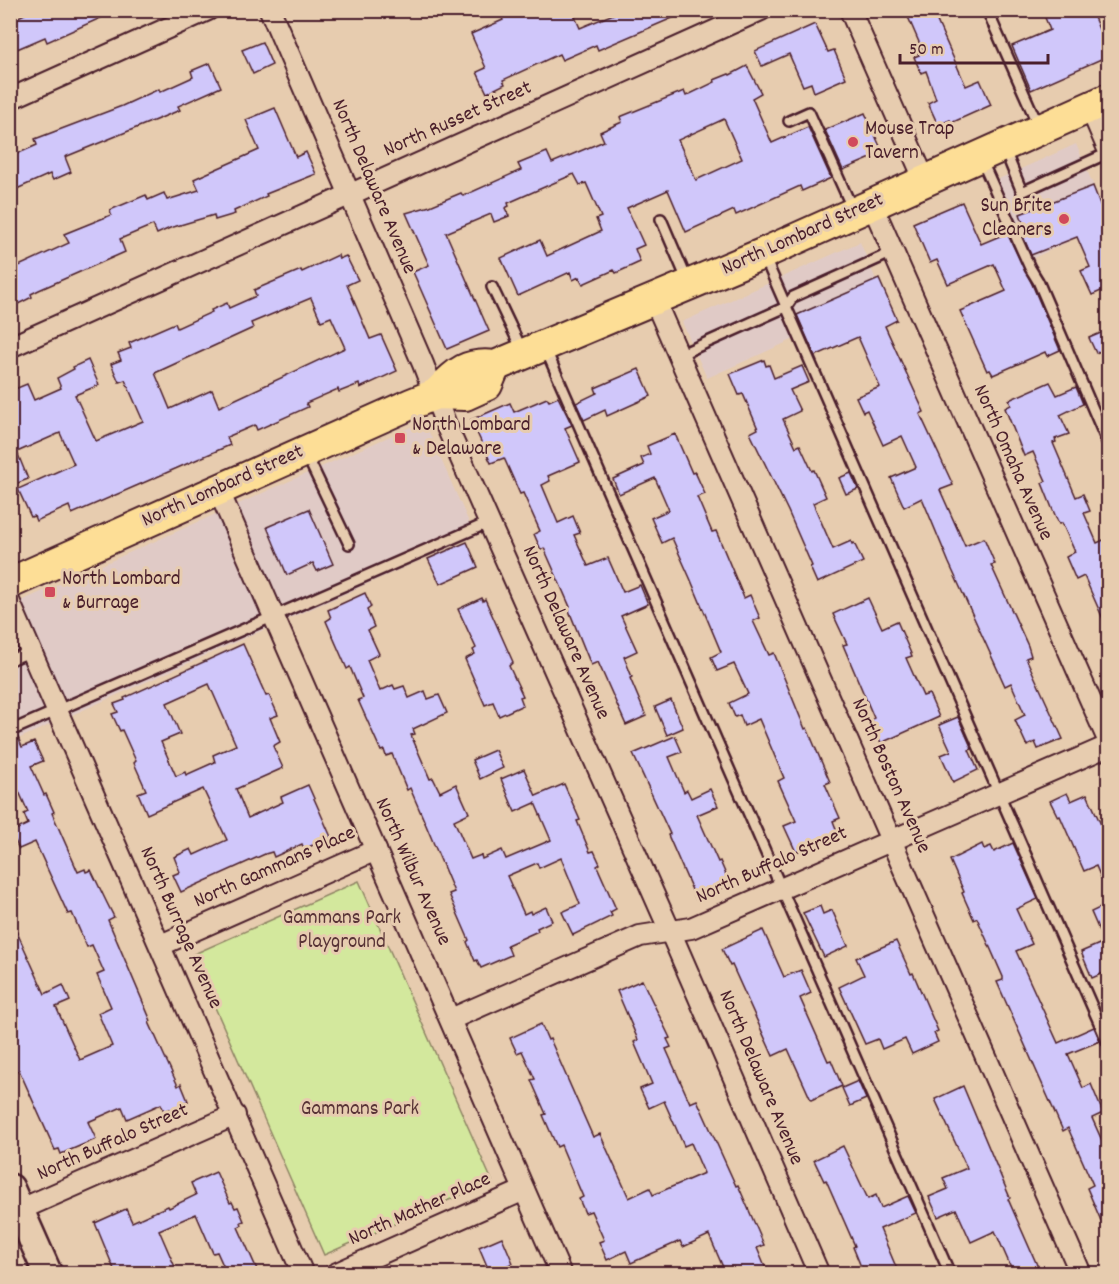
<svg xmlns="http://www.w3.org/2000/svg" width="1119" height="1284" viewBox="0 0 1119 1284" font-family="Dekko,sans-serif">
  <rect width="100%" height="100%" fill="#e7ccaf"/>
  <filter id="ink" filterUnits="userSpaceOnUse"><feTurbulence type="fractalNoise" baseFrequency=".0167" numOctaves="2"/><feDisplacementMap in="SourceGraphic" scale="12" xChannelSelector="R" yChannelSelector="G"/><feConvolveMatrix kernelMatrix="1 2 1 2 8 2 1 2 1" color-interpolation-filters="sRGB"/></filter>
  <g filter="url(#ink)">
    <g fill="#e0cac6">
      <path d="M1076,144L1108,220L1069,237L1070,241L1029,260L994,181Z"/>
      <path d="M860,242L893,320L810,356L801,336L707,378L682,322Z"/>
      <path d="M424,421L475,536L11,742L10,606Z"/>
    </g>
    <path fill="#d3e89d" stroke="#8e8464" stroke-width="1.5" d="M359,881L492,1181L324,1255L192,955Z"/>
    <g fill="#d0c7fa" stroke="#4a1f2b" stroke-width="1.5" fill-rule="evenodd">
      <path d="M33,10H116V11L47,42L45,37L10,52V21Z"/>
      <path d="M499,10H572L580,28L623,10H691L598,50L596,45L562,60L559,54L503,80L505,84L487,93L477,72L486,68L471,34L503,20Z"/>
      <path d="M905,10H932L966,86L980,80L991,105L951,123L950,120L938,125L928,103L936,99L926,71L921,73L914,57L919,55L917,51L922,49Z"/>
      <path d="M1042,10H1091L1108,51V56L1031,90L1012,46L1050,30Z"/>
      <path d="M815,24L828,52L834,50L846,78L814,92L811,83L803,86L789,54L762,66L755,51Z"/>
      <path d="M262,42L272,65L253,74L242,50Z"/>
      <path d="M210,63L221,87L178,106L180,110L65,157L71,172L53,180L50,174L10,192V157L37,145L35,139L122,106L159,89L160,92L193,77L191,71Z"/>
      <path d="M747,66L761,93L752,98L772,143L808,127L831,178L802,191L800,186L736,215L734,210L686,232L668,190L627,208L644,245L635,249L640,262L616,273L614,270L583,284L579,277L573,280L570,272L518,296L501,258L540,240L547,256L601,231L596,219L601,217L586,183L580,185L574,174L508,203L509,206L505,208L509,216L494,222L491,214L446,233L489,331L447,349L413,272L429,265L406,213L430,206L461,193L463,196L521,170L518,164L547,152L552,163L604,141L600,132L622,122L620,117L684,91L686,96L715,82L714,80L729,74L730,75ZM724,119L742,159L696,180L678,140Z"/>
      <path d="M275,108L296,157L306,152L316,174L266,194L267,196L234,211L235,214L215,220L214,215L170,228L157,234L153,225L120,239L125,252L39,290L31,294L32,297L16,305L10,293V270L69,243L64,234L111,215L110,210L146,195L148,200L164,193L167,200L199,190L194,179L259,150L246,120Z"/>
      <path d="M865,113L883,153L843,170L825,130Z"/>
      <path d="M1093,186L1108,225V288L1092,295L1081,271L1090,267L1077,237L1031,255L1019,227L1024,225L1020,214Z"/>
      <path d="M962,202L981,244L1007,233L1032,284L1060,350L1047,356L1045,352L993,375L990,370L987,371L960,311L1006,291L994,264L948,284L937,260L930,263L913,223Z"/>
      <path d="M338,255L339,259L346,256L358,280L347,285L370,339L381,335L397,371L360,388L359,384L339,392L338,389L306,403L308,407L257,430L255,425L227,437L230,445L72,514L69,506L36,521L34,516L31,517L18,489L74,464L60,433L17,452L28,479L10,486V391L27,384L34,400L61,388L57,378L74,369L73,367L88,360L99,385L75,395L96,441L143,421L125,380L119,382L111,364L121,360L118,353L131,348L129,343L175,323L177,328L212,312L211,310L227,303L229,308L256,296L254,290L301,270L302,272ZM311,298L321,321L331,317L345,348L219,407L212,390L170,409L155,373L253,328L251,323Z"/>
      <path d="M879,279L897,320L885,326L924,412L920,414L953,485L940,490L965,546L984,538L995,564L991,565L1028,646L1031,656L1026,658L1063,739L1038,749L1035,742L1027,746L1015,720L1025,715L1011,683L1005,686L949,563L922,498L904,507L891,478L916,467L902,436L883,445L867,410L863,412L856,397L880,387L858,337L815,356L797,315Z"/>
      <path d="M1108,330V348L1096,353L1089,338Z"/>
      <path d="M764,360L766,366L769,365L774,378L802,366L809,382L790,390L800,411L783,419L796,447L800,445L812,471L814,470L826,497L813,503L833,549L851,541L852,544L854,543L863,562L817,583L810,567L812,566L788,511L750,433L758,429L743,394L739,395L730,374Z"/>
      <path d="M639,369L651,396L607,416L605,410L584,420L576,403L597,393L595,388Z"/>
      <path d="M1050,382L1057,395L1076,387L1083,404L1060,415L1069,434L1055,439L1056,442L1053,443L1076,497L1083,494L1090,511L1084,513L1097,543L1108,538V630L1084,576L1076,580L1066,557L1075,552L1062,523L1059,524L1052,508L1042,483L1046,481L1033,452L1024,456L1005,408L1011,405L1009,400Z"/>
      <path d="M558,397L572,425L565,428L580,462L548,476L550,481L542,485L558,523L573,516L580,533L574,535L588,566L608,558L623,592L640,585L648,604L621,616L637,651L624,657L632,677L630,678L646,716L626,725L598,662L591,665L568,608L570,607L544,548L541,550L534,534L540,531L523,493L520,494L504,458L491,463L471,420L510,403L514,412L547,398L549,401Z"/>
      <path d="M675,434L692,473L695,472L705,494L697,497L712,532L716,531L744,598L750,595L760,618L753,621L769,655L774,653L805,729L807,728L830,782L825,784L840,818L833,821L838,834L796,852L784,826L796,821L778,781L784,778L759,719L744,726L740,715L735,717L729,703L748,694L734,664L717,671L711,657L721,652L690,578L672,538L662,543L651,518L669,510L655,478L619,494L613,479L644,465L641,458L650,454L647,446Z"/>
      <path d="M851,473L858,489L846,494L839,478Z"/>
      <path d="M309,509L333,564L317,571L313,563L287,575L267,527Z"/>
      <path d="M467,542L478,567L440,584L428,559Z"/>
      <path d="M365,593L371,607L367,610L374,627L368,630L379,654L367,660L380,691L393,685L395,689L404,686L409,698L425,691L428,699L439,695L447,713L413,729L415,734L411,735L430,779L433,778L440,792L456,784L469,813L454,820L471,859L481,855L482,859L502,850L506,859L551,840L535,803L515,812L501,779L524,769L536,796L564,784L580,820L577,821L590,852L594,851L600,864L597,866L616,909L610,912L612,916L573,935L562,912L580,904L561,858L539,868L537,863L507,876L524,914L530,911L531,914L546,907L552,921L537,928L538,931L507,945L511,955L481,968L477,960L475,961L467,942L469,940L449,894L454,892L423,818L410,788L407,790L392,754L386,756L384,750L381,751L358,700L363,698L350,667L347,669L326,621L331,618L328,610Z"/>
      <path d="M482,598L483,601L485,599L513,662L509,666L523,696L520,697L523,705L499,716L493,702L485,705L465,659L475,654L473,650L476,648L458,609Z"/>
      <path d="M868,598L882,628L897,621L912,656L906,658L923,696L929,694L939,717L881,743L871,720L874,718L843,645L847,644L833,614Z"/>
      <path d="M243,644L266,696L269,695L278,715L270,718L280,742L273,746L283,768L236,789L248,818L283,802L281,797L308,785L331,837L304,849L302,844L274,857L272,852L265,854L181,892L173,875L180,872L174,857L191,849L194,855L227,840L203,789L147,814L138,793L146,790L134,763L136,761L122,730L120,731L112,714L118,712L114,704L125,700L124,698ZM209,684L236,745L213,755L215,762L186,775L185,772L176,776L161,742L180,734L167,703Z"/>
      <path d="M671,700L683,728L667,735L655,707Z"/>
      <path d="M958,717L972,749L969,750L978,770L953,782L941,755L951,751L939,725Z"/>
      <path d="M17,735L22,747L34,742L43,761L31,766L44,795L46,794L54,812L52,813L78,872L85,869L86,872L91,870L107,903L114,917L108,920L151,1021L149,1022L178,1086L181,1084L188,1101L185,1102L186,1105L171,1112L170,1109L164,1111L161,1104L127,1119L122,1107L88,1122L96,1139L61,1154L59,1149L55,1150L19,1070L10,1074V917L45,994L63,985L70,1001L56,1007L80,1060L112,1046L98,1013L111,1007L97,975L104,972L92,945L87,947L72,913L68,914L35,842L19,849L11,832L28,824L24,814L28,812L10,771V738Z"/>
      <path d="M675,736L682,752L669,757L684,792L687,790L691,798L710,789L718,806L697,815L718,862L720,861L730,884L696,899L668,835L670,834L633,754Z"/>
      <path d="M495,750L503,768L480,779L472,760Z"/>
      <path d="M1067,793L1071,801L1087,794L1108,840V895L1096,866L1084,871L1060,816L1058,817L1050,801Z"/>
      <path d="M1013,843L1038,899L1016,909L1032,944L1016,951L1058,1043L1094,1027L1100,1041L1068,1054L1083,1088L1091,1084L1103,1113L1092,1118L1108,1154V1237L1087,1188L1093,1185L1068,1128L1063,1131L997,982L1003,980V977L977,918L974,920L962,893L964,892L950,860L982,844L984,849L991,846L994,852Z"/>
      <path d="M1108,904V971L1092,978L1081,952L1104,942L1091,912Z"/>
      <path d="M820,906L823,914L832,910L848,946L824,957L803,913Z"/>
      <path d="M763,930L784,977L801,970L811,993L800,998L828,1061L831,1060L842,1086L811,1100L788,1049L773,1056L732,965L730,966L722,949Z"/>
      <path d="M896,941L911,974L913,973L938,1031L934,1033L938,1042L912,1054L905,1039L882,1049L878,1039L865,1044L839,987L864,975L856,958Z"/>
      <path d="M642,980L670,1038L667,1039L671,1047L666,1049L690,1103L697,1100L736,1186L738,1185L764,1245L757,1248L768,1274H726L709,1235L683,1247L680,1241L631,1263L626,1251L607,1260L599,1242L604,1240L591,1211L585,1213L579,1199L583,1197L561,1145L557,1147L543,1115L546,1114L531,1080L535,1079L522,1051L517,1053L510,1038L541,1024L548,1040L550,1039L593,1137L600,1134L629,1198L650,1188L653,1195L704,1173L691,1143L684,1146L664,1101L649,1108L640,1089L652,1084L634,1042L638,1040L617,991Z"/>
      <path d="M858,1081L866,1099L850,1106L842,1088Z"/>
      <path d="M963,1086L1010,1198L1008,1199L1041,1274H1014L995,1231L971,1242L956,1209L938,1217L929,1197L948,1189L943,1178L967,1168L935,1099Z"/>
      <path d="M843,1146L868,1199L876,1195L881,1208L908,1196L916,1213L880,1229L899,1274H864L853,1247L855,1246L826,1180L824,1181L814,1160Z"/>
      <path d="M216,1172L230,1203L232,1202L235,1208L238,1207L244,1221L241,1222L242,1225L238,1227L259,1274H227L217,1252L213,1253L196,1214L159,1230L178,1274H116L95,1223L126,1209L132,1222L168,1206L169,1208L196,1195L191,1183Z"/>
      <path d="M502,1237L513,1263L490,1273L479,1247Z"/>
    </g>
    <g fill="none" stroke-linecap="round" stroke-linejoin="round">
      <g stroke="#4a1f2b" stroke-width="14">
        <g id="lane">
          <path d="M987,10L1038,125"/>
          <path d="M789,121L809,112L853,210"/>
          <path d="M1004,148L1022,192L1108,153"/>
          <path d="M981,159L1030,268L1038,281L1108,444"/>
          <path d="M661,219L688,282"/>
          <path d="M764,256L1108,1043"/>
          <path d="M492,287L522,350"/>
          <path d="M546,350L950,1274"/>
          <path d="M679,355L786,307L793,297L893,252"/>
          <path d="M307,456L349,544"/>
          <path d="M10,660L32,651"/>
          <path d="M10,731L490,522"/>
        </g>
      </g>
      <g stroke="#4a1f2b" stroke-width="24">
        <g id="street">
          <path d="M270,10L423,364L446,425L670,931L819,1274"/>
          <path d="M850,10L925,181"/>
          <path d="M10,99L208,10"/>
          <path d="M1090,107L1108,149"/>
          <path d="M872,204L1108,740"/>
          <path d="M654,299L1081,1274"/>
          <path d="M10,347L761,10"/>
          <path d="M218,489L561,1274"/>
          <path d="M10,603L303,1274"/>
          <path d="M161,945L376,850"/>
          <path d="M451,1019L640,936L691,928L1108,746"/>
          <path d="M10,1214L235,1115"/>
          <path d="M335,1274L524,1190"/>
        </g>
      </g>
      <g stroke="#4a1f2b" stroke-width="32">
        <path id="secondary" d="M10,1188L48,1274"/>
      </g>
      <g stroke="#4a1f2b" stroke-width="34">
        <g id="primary">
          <path d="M436,394C456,374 465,362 495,366L762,254L1108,99"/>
          <path d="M10,583L411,404L436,394L465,395L487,385L495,366"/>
        </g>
      </g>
      <use href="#lane" stroke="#e7ccaf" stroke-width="9"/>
      <use href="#street" stroke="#e7ccaf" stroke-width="20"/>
      <use href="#secondary" stroke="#e7ccaf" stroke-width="27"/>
      <use href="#primary" stroke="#fdde96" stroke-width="30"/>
    </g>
  </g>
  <g fill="#d1495b" stroke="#e7ccaf" stroke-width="2">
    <circle cx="853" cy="142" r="6"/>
    <circle cx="1064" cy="219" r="6"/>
    <rect x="394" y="432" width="12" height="12" rx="3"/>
    <rect x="44" y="586" width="12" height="12" rx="3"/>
  </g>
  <g text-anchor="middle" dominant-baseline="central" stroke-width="6" stroke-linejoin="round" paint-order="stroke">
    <g font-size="21" fill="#4a1f2b" stroke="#e7ccaf">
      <text transform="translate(458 120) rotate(-24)">North Russet Street</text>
      <text transform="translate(373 187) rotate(67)">North Delaware Avenue</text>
      <text transform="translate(803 235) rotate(-24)">North Lombard Street</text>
      <text transform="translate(1012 463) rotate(66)">North Omaha Avenue</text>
      <text transform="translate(223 487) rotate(-24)">North Lombard Street</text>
      <text transform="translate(565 633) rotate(66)">North Delaware Avenue</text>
      <text transform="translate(890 776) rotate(66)">North Boston Avenue</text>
      <text transform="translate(772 866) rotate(-24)">North Buffalo Street</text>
      <text transform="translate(275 868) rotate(-24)">North Gammans Place</text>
      <text transform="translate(412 872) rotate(66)">North Wilbur Avenue</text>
      <text transform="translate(180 928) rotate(66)">North Burrage Avenue</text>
      <text transform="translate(760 1078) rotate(67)">North Delaware Avenue</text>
      <text transform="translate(113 1143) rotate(-24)">North Buffalo Street</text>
      <text transform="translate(420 1210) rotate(-24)">North Mather Place</text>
    </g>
    <g font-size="21" fill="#4a1f2b" stroke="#e7ccaf" text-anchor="start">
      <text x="865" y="130">Mouse Trap<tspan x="865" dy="24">Tavern</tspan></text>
      <text x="1052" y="207" text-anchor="end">Sun Brite<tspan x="1052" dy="24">Cleaners</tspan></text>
      <text x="412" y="426">North Lombard<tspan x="412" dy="24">&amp; Delaware</tspan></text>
      <text x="62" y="580">North Lombard<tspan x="62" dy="24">&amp; Burrage</tspan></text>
    </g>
    <g font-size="21" fill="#583336" stroke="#e7ccaf">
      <text x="342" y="919">Gammans Park<tspan x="342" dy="24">Playground</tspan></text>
      <text x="360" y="1110">Gammans Park</text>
    </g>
  </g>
  <rect width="1119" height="1284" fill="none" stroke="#e7ccaf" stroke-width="36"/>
  <rect x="18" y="18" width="1083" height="1248" fill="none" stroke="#4a1f2b" stroke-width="2" filter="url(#ink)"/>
  <path d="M900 54v9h148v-9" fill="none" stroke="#4a1f2b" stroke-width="3"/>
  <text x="909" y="54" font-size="18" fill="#4a1f2b" stroke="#e7ccaf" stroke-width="4.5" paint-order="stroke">50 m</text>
</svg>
